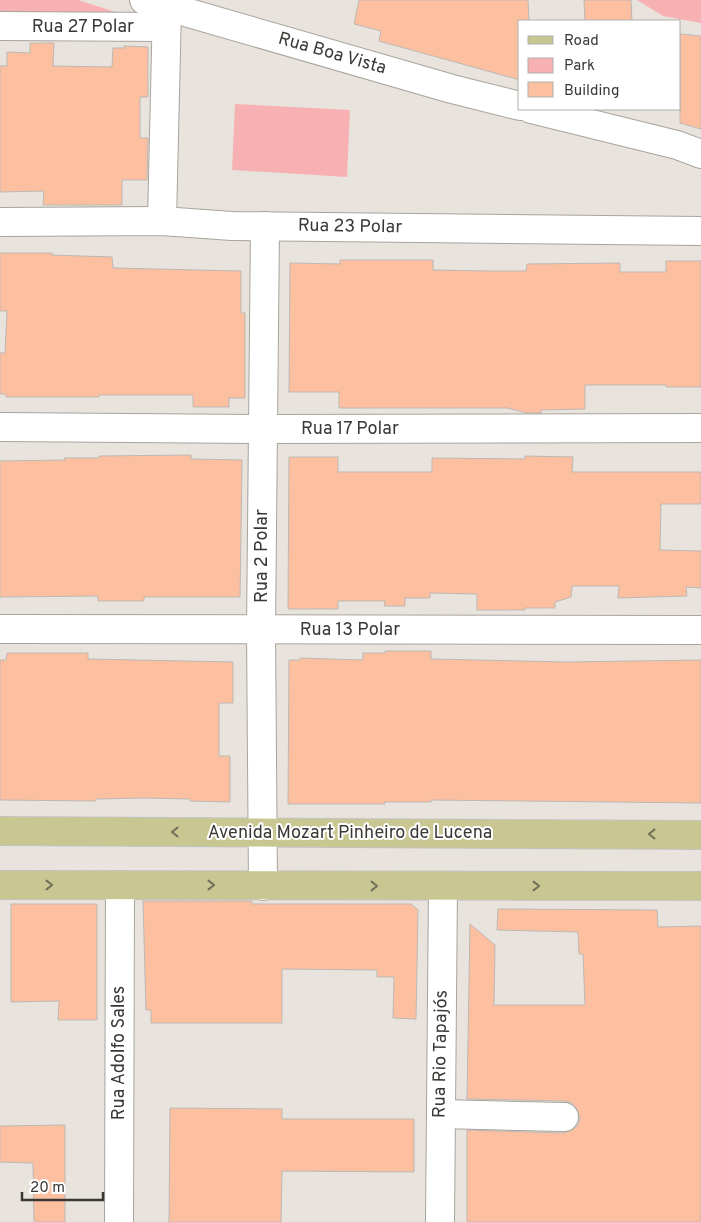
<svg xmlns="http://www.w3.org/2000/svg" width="701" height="1222" viewBox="0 0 701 1222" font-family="Overpass,sans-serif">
  <rect width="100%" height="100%" fill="#e8e4dd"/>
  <g fill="#f8b1b3">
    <path d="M0,0H78L125,15L0,18Z"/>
    <path d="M637,0H701V23L663,16Z"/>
    <path d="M235,104L350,110L347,177L232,170Z"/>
  </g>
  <g fill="#fcc0a1" stroke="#beb7b3">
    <path d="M359,0H528L529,21H520V80L379,41L381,31L354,24Z"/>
    <path d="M584,0H631L632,21H585Z"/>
    <path d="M680,34L701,36V129L680,123Z"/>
    <path d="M30,43H54L53,66L112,67L113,48H125L124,46L148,47V97H140V138H148L147,180H122V205H43L44,191L0,192V66H7V52L30,53Z"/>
    <path d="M0,253H52V255L112,257L113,268L241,271V313H245V398H229V407H193V395H99V397H6V394H0V353H5L7,311H0Z"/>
    <path d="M340,260H433V270L488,271H526L527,264L620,263V272H666V261H701V387H666V385H585V409L541,410V413H527L507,408H339V392H289L290,263L340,264Z"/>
    <path d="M191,455V459L242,460L240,597H144V601H98V596L0,597V461L65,460L64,458H99V456Z"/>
    <path d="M525,456L573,457L572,472H701V504H661L660,550L701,551V588L686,587L687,596L618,598L619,586H572L571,597L555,602V608H525V610H477V594L430,593V598H405V606H384L385,601H338V609H288L289,457H338V472H432V458L525,459Z"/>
    <path d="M385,651H431V659L567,662L701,660V803L431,800V802H384L385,804H288L289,660H300V658L363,660V653H385Z"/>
    <path d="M7,653H88V659L233,662V703H219V756H230V802L190,801V799L144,798L96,799V801L0,800V660H6Z"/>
    <path d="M143,901H252V904H411L418,910L416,1019L393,1018L394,977H377V970L282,969V1023H151V1010H146Z"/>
    <path d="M11,904H97V1020H58L59,1001L11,1002Z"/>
    <path d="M498,909L657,910L658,927L701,926V1222H467V1130L564,1133L572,1130L578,1125L580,1118L577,1109L572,1103L565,1101L467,1099L470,924L495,945L494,1005H585L583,954H579L578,932L497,930Z"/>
    <path d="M170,1108L282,1109V1119H414V1172L282,1171L281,1222H169Z"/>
    <path d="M65,1125V1222H34L33,1163L0,1162V1126Z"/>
  </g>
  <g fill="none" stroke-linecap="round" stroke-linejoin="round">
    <g stroke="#a8a49d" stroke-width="30">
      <g id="minor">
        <path d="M144,0L452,89L520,106"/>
        <path d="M0,26L166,27"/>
        <path d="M531,109L677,145L701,154"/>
        <path d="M162,221L167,7"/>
        <path d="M0,222L162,221L232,226L701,231"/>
        <path d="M0,427L263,429L701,428"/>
        <path d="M0,629L701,630"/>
        <path d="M263,886L261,630L265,226"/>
        <path d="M441,1114L564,1117"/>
        <path d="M119,1222L120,885"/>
        <path d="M440,1222L443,886"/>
      </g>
    </g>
    <g stroke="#c4c3c2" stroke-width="30">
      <g id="major">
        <path d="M0,831L701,835"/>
        <path d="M0,885L701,886"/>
      </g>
    </g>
    <use href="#minor" stroke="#fff" stroke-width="28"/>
    <use href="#major" stroke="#c8c792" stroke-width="28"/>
  </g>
  <defs><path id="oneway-chevron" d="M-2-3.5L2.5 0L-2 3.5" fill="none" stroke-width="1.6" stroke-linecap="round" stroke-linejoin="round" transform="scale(1.25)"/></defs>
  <g stroke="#73715a">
    <use href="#oneway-chevron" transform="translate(175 832) rotate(-180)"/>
    <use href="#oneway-chevron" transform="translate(652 834) rotate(-180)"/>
    <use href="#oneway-chevron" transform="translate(49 885)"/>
    <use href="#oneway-chevron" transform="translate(211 885)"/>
    <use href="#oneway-chevron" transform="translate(374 886)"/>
    <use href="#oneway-chevron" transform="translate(536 886)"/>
  </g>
  <g text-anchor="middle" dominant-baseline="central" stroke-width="4" stroke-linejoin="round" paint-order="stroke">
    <g font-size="18" fill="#3a3835" stroke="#fff">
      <text x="83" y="27">Rua 27 Polar</text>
      <text transform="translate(332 54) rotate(16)">Rua Boa Vista</text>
      <text transform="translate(350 227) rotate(1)">Rua 23 Polar</text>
      <text x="350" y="429">Rua 17 Polar</text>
      <text transform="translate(262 556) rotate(-90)">Rua 2 Polar</text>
      <text x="350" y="630">Rua 13 Polar</text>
      <text x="350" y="833">Avenida Mozart Pinheiro de Lucena</text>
      <text transform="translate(119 1053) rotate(-90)">Rua Adolfo Sales</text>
      <text transform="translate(441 1054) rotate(-89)">Rua Rio Tapajós</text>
    </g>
  </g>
  <rect x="518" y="20" width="162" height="90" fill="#ffffff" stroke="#b0afae"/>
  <rect x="528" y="36" width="25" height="8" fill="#c8c792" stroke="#b0afae"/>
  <text x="564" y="45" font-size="15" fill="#3a3835">Road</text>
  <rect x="528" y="58" width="25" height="15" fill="#f8b1b3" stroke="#b0afae"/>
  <text x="564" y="70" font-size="15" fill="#3a3835">Park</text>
  <rect x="528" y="82" width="25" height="15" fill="#fcc0a1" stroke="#b0afae"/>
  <text x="564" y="95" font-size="15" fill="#3a3835">Building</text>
  <path d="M22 1192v8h81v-8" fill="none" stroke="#3a3835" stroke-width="2.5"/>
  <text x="30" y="1192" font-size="15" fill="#3a3835" stroke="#ffffff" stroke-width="4" paint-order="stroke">20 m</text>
</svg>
